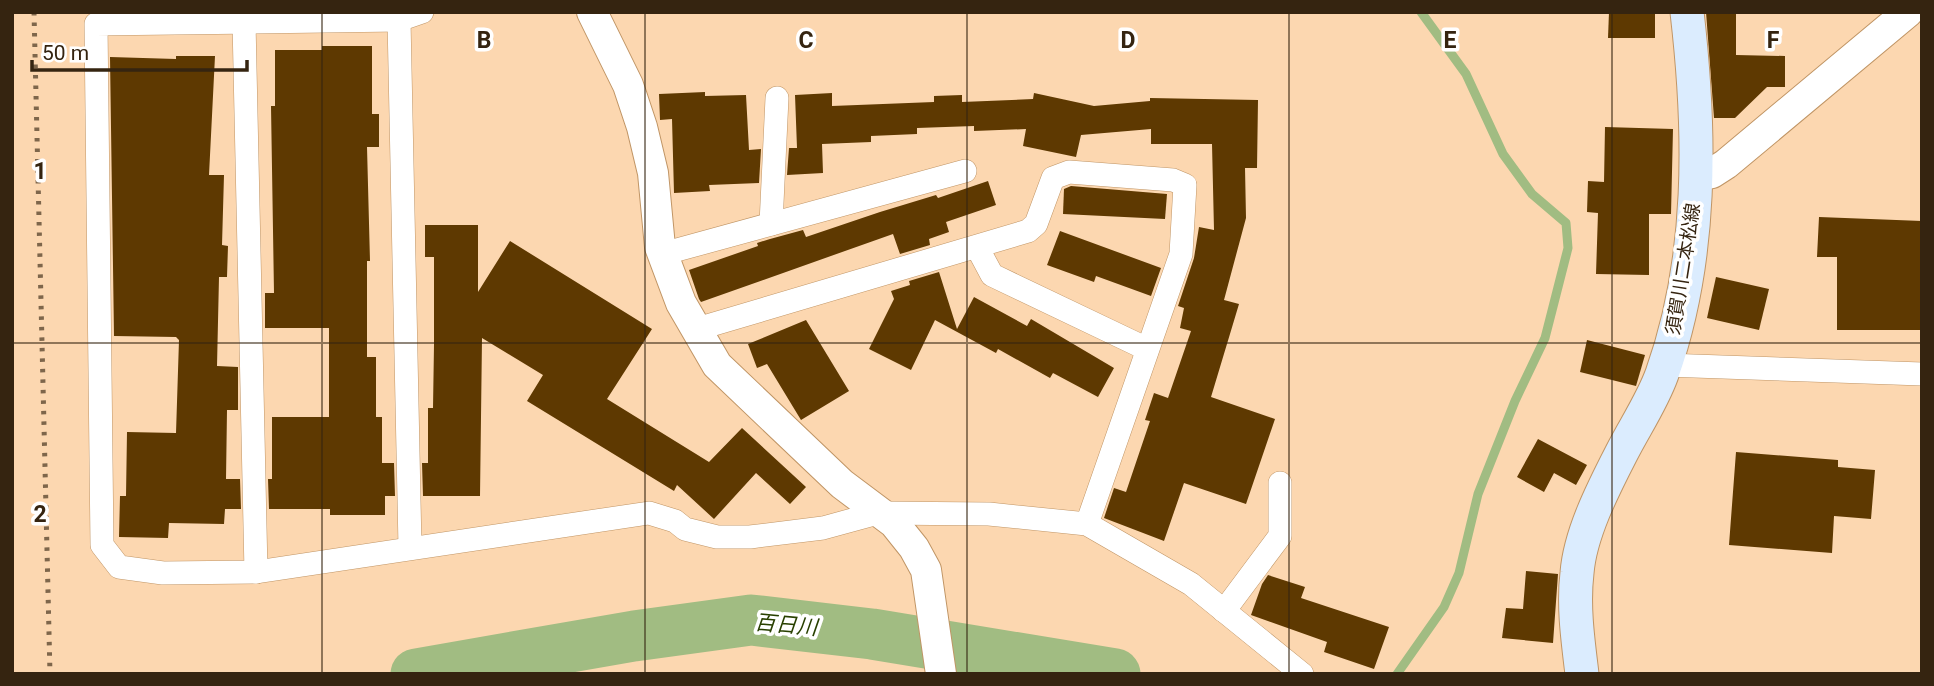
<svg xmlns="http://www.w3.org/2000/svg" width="1934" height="686" viewBox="0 0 1934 686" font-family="Roboto,'Noto Sans JP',sans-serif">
  <rect width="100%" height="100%" fill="#fcd7b0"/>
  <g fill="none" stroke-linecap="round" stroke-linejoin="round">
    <path stroke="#a1bc82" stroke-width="9" d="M1397,674L1444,607L1459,573L1478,494L1515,401L1545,338L1568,248L1566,223L1532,194L1503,154L1466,74L1421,12"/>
    <path stroke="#a1bc82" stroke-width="51" d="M416,674L634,636L751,620L872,634L1115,674"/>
  </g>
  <g fill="#5e3901">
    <path d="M1609,12H1655V38H1608Z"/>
    <path d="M1706,12H1736V55L1785,56V87H1767L1735,118H1714Z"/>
    <path d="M322,46H372V114H379V147H367L370,261H367V357H376V417H382V463H394L395,496H385V515H330V509H269L268,479H272V417H329V328H265V293H274L271,106H275V50H322Z"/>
    <path d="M176,56H215L209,175H224L222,245L228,246L227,277H219L217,366L238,367V410H227L226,479H240L241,509H225L224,524L169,523L168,538L119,537L120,496H126L127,432L176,433L179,340L176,337L114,336L110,57L176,59Z"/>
    <path d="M705,92V96L746,95L749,150L761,149L759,183L709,185L710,191L674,193L672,119L660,120L659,94Z"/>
    <path d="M832,93V106L934,102V96L962,95V102L1033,99L1034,93L1094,106L1150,101V98L1258,100L1257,168H1245L1246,218L1224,300L1239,304L1211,397L1275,419L1246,504L1184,483L1164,541L1104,518L1114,488L1126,492L1150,421L1145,420L1154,393L1168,398L1191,331L1180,328L1184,308L1178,306L1194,258L1199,227L1214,230L1212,144H1151V129L1081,135L1076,157L1023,146L1026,129L974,131V126L917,128V134L871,136V142L822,144L823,173L787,175L789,148H797L795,95Z"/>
    <path d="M1605,127L1673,129L1671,214H1649V275L1596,274L1598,213L1587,212L1588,181L1604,182Z"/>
    <path d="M988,181L996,205L946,222L949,232L929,239L930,245L900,254L893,234L701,302L699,299L689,270L758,246L757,243L770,239L803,230L806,237L880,212L936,195L938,198Z"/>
    <path d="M1071,186L1167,194L1165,219L1063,214L1064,189Z"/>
    <path d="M1819,217L1922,221V330H1837V257H1817Z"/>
    <path d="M425,225H478V292L510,241L652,329L607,399L709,462L742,428L806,487L790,504L756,473L714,519L677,485L674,491L527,401L543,375L482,338L480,496H423L422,463H428V408H433L434,345V257H425Z"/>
    <path d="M1060,231L1161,268L1151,296L1096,276L1094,282L1047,265Z"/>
    <path d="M939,272L957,329L974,297L1027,326L1031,319L1114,368L1098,397L1053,373L1050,378L998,349L996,353L935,320L911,370L869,349L894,299L891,291L910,285L909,281Z"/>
    <path d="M1716,277L1769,289L1759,330L1707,318Z"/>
    <path d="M806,320L849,391L801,420L767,364L757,368L748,344Z"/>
    <path d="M1587,340L1645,355L1636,386L1580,372Z"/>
    <path d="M1538,439L1587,465L1576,485L1554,473L1544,492L1517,477Z"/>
    <path d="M1736,452L1838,460V467L1875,470L1871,519L1834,516L1832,553L1729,545Z"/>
    <path d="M1526,571L1558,574L1553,643L1502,638L1506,608L1523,609Z"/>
    <path d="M1268,575L1305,587L1301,598L1389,627L1374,669L1324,652L1327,642L1251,615L1262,584Z"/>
  </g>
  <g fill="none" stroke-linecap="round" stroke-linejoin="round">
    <g stroke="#c09565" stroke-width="24">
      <g id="minor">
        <path d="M422,12L399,20L96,24L102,545L119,567L163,573L256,572L649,513L675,521L685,529L717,537H750L823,528L878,513L989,514L1087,524L1191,584L1302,674"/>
        <path d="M399,20L410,547"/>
        <path d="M244,22L256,572"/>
        <path d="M771,224L777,98"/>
        <path d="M977,247L992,275L1147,349"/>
        <path d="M662,254L965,171"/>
        <path d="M697,329L1028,231L1036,224L1053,178L1069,172L1173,180L1185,185L1181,254L1087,524"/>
        <path d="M1665,365L1922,374"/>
        <path d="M1224,611L1280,536V483"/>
      </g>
    </g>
    <g stroke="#c09565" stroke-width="32">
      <g id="tertiary">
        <path d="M592,12L628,85L642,127L653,173L660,247L681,303L717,365L842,484L894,523L914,548L926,570L941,674"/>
        <path d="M1697,176L1712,173L1726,164L1908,12"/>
      </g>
    </g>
    <g stroke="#c09565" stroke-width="35">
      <path id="secondary" d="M1582,674C1578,641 1573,606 1577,573C1580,534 1603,489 1621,454C1634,428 1652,402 1662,374C1703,259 1701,132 1687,12"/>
    </g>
    <use href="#minor" stroke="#fff" stroke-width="23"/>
    <use href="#tertiary" stroke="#fff" stroke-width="30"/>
    <use href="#secondary" stroke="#dbecfe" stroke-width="33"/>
    <path stroke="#7e664b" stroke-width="5" stroke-dasharray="3.5 7" stroke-linecap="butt" d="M34,12L50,674"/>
  </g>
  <path fill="none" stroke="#352410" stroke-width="2" stroke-opacity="0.55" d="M322,12V674M645,12V674M967,12V674M1289,12V674M1612,12V674M12,343H1922"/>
  <g text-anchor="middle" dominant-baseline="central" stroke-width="7" stroke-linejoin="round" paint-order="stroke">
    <g font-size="19" fill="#352410" stroke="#fff">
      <text transform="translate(1683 269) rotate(-81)">須賀川二本松線</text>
    </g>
    <g font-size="21" font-style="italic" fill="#284000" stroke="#fff">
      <text transform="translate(786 625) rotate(5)">百日川</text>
    </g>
  </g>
  <g font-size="23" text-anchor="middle" font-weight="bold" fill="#352410" stroke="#fff" stroke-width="7" stroke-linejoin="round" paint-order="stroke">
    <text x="484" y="48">B</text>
    <text x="806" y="48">C</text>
    <text x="1128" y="48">D</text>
    <text x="1450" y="48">E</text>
    <text x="1773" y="48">F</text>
    <text x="40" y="179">1</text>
    <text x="40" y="522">2</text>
  </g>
  <rect width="1934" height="686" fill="none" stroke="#352410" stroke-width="28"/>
  <path d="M32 60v10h215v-10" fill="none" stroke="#352410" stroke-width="3.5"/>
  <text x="42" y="60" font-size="21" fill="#352410" stroke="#ffffff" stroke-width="5" paint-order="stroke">50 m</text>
</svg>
